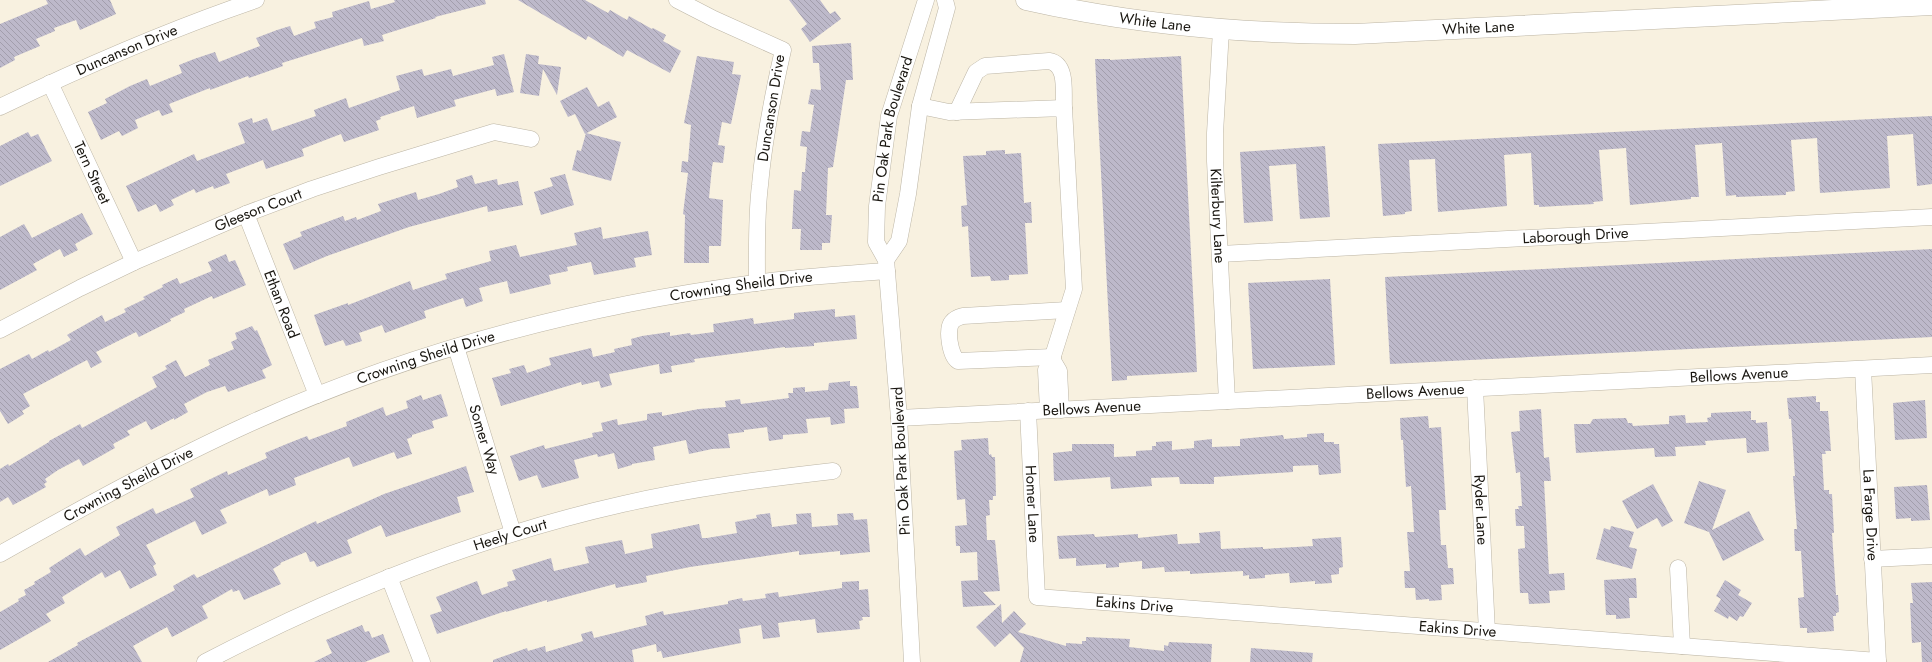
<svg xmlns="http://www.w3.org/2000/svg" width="1932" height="662" viewBox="0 0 1932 662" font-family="Jost,sans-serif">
  <defs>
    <pattern id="building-back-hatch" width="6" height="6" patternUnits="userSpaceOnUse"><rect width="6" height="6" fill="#bdb9ca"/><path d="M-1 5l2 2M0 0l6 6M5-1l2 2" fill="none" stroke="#a29eac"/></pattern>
  </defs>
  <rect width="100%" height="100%" fill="#f8f1e0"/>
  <g fill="url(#building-back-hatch)">
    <path d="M46,0H110L116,14L80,30L76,20L54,28L55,31L36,39L40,46L14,57L15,60L0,68V24L48,4Z"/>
    <path d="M394,0H485L486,4L435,17L436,18L382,35L384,41L364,46L362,38L282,63L283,66L249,78L248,76L210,90V88L169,104L173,112L162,116L159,110L135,120L138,128L122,136L119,131L101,140L88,112L107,103L105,99L130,86L147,79L150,86L182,73L179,65L194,59L215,52L219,62L260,46L256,38L277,30L290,26L294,36L316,28L314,22L333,17L332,12L369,1L371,9L395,2Z"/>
    <path d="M518,0H585L608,13L610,10L627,20L629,16L652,29L653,28L666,35L663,41L681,51L670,73L627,50L623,57L588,36L586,40Z"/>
    <path d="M789,0H820L830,14L835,11L841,19L810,42L801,29L807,24Z"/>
    <path d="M851,43L853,80H846L833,167L828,168L826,215H832L830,243H822V250H800L801,229H792L794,190L801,191L802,172H805L807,147L800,146L802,131L810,132L814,105L808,104L811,89L821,90L819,63H813L812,46Z"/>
    <path d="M504,54L514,92L497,96L495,89L454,100L456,106L417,118L414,106L380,117L381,119L376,121L379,130L344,142L341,134L302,149L304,156L266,169L263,160L226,174L230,183L214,189L213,186L196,193L194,189L171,200L174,205L160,212L156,204L138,212L126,186L194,154L197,161L245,143L238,123L252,118L253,123L267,118L272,131L316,116L314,110L346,98L349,108L400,90L396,76L422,69L424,76L451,69L453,76L494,65L492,57Z"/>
    <path d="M526,54L539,56L538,64L561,67L557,95L543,69L539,96L520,93Z"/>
    <path d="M697,56L734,62L732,74L741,75L731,124L722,122L718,145L725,146L723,163L713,162L712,167L709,198L723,200L721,246H709V263H684L685,215L683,214L688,173L681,172L682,161L688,162L691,125L684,123Z"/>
    <path d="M1181,56L1197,372L1127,376V380L1112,381L1095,59H1110V60Z"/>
    <path d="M587,87L598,107L609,101L617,117L585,134L575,114L568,117L560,101Z"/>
    <path d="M1932,116V184L1917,186L1913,134L1887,136L1890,188L1820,193L1817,138L1791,140L1795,191L1786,192V195L1736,197V195L1726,196L1722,143L1695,145L1699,197H1691V199L1630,205L1626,148L1599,150L1603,201L1593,202L1594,204L1539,207V205H1534L1531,153L1504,155L1507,206L1438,212L1435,159L1409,160L1412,211L1405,212V214L1383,216L1378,144Z"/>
    <path d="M28,132L31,137L38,134L52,161L0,186V146Z"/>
    <path d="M586,133L621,142L611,181L572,170L577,150L581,151Z"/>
    <path d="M1325,146L1330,217L1300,219L1296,164L1269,166L1273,221L1244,223L1240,152Z"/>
    <path d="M1005,150V154L1021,153L1024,203L1031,202L1032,223H1025L1028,274L1009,275V280L991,281L990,276L971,277L968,226L962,227L961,206L967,205L963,156L986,155V151Z"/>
    <path d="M565,174L574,205L541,215L534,192L553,186L550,178Z"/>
    <path d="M472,175L475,184L497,179L498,185L518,181L523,205L488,212L487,206L409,227L327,256L294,270L283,244L302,236L300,232L343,216L345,221L356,217L357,220L381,211L378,204L416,192L418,200L439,194L458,187L456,180Z"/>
    <path d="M82,213L93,234L75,244L78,250L64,257L60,249L33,264L37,270L0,290V237L24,224L32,238Z"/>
    <path d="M601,227L603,239L648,231L652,255L634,258L636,267L594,275L591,262L567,267L568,271L549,275L551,284L510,294L507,281L479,288L483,301L466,307L463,298L424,311L426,318L385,333L382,325L359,333L362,341L346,346L343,340L325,346L314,315L348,303V305L410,281L413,290L447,279L445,274L491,261L489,251L516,245L520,257L577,245L574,233Z"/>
    <path d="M1932,249V337L1390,364L1385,277Z"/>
    <path d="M226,254L229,262L235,260L246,285L213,299L212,296L184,309L185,312L170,319L171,321L139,337L136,332L96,352L102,362L91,368L87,360L23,394L30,406L22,411L24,414L8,424L0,411V369L29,354L32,359L48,350L49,352L71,340L67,335L102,315L105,322L126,312L124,309L145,299L143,297L163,287L162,285L177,278L180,284L212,271L208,262Z"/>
    <path d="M1330,279L1335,365L1253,369L1248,283Z"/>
    <path d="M835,309V317L855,315L857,339L814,343V346L785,348V347L694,359L695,362L671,366L672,372L660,374L659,364L609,374L612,385L601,388L599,381L582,385L581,382L501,406L492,378L511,373L509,369L524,365L527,373L551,365L549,358L591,348L593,357L615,352L614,349L632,345L631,339L642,336L670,332V336L690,333L691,335L714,332L713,324L753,318L754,324L794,319V313Z"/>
    <path d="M252,326L255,331L257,330L272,365L262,370L266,378L228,392L225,386L207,392L184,404L188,412L174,420V418L151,430L146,421L127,431L130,435L113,444L115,448L83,466L79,459L58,470L45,479L47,482L44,484L46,487L30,496L13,505L8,497L0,502V469L8,464L9,466L49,442V441L80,424L82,428L157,387L152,377L167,369L165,366L176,360L185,377L210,365L208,360L234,349L231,342L237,339L235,333Z"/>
    <path d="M850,381V386H857L859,408L844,409L845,423L831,425L830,417L806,419L808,433L783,435V439L769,441L767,427L744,430V432L728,434L730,448L712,449L689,454L686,440L653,447L655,460L632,464V465L618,469L614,453L598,457L597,454L574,460L579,478L542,488L537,475L519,481L510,456L544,445L545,449L593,437L592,433L603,431L601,423L617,419L618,425L647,420V414L662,412V416L699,409L726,407L725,401L740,399L741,404L789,398L788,393H793V388L805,387V392L828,390L829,383Z"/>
    <path d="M441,394L448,416L432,421L434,428L412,435V437L407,439L412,454L397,459L394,452L353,467L349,457L294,478L296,485L269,496L267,489L220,510L227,523L202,535L195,521L146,545L156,564L153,566L157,575L130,589L120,570L105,578L102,572L62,597L65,603L46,614L51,621L0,650V612L19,601L18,599L26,595L24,590L35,584L34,582L51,572L49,568L66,557L80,548L85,556L120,535L116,527L153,508L156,514L174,506L194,497L190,489L227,471L228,475L267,458L265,453L289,443L307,436L309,440L347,426L346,422L383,407L386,416L408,408L406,401L421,395L423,400Z"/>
    <path d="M1816,396V402H1820V411H1828L1831,451H1825L1826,454H1822L1824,490H1829V494H1832L1834,533H1832L1836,595H1838L1839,612L1836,613V616H1833L1834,631L1807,633V628H1800L1798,598L1804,597L1801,551H1795L1794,529H1797L1793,476H1795L1791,419H1789L1787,398Z"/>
    <path d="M1925,400L1927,438L1895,440L1893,403Z"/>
    <path d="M1541,409L1544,458L1549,457L1551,481H1544L1549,574L1564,573L1565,590L1549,591L1550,603L1529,604L1528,593H1520L1518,549L1525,548L1524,526H1516L1515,509H1519L1518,506H1522L1520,472L1516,473L1511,432L1520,431L1519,411Z"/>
    <path d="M1751,411V420H1756V423L1767,422L1769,451L1747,453L1746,438L1705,441L1706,445L1675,447L1676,456L1655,457L1654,448L1576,453L1574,424H1590L1593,419L1626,418L1628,423H1632L1633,426L1669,424V416L1685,415L1686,423L1708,422L1707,418L1711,417V413Z"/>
    <path d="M1428,416L1429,428L1441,427L1446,510H1439L1441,545H1446L1448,568H1453L1454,584L1441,585L1442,600L1429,601V599L1416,600L1415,588H1405L1404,571H1410L1407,532H1414L1411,486L1406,487L1403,440H1401L1400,418Z"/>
    <path d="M1324,433V442H1334V444H1339L1341,473L1319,475L1318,465L1293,466V472L1214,477V484H1180L1179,477L1151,478L1152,486L1111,489L1110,477L1054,481L1053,453L1072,451V444H1114V457L1136,456V451L1152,450V446H1156V442L1172,441V450L1194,448V441L1212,439V447L1240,446V439L1283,435L1284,439L1307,437V434Z"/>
    <path d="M988,438L989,455L991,454L992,457H995L996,496H993V500H989L990,515L986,516L987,540H995L1000,591L983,592L996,605L963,607L961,581L978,580L977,552L960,553V546H956L955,526L967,525L965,499L957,500L954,451L962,450L961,440Z"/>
    <path d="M466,466L474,492L457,497L461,512L386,537L381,525L347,540L352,553L317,567L314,561L310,562L306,552L280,563L281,564L273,569L281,584L244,600L239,590L233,592L232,589L202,606L208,618L172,637L167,627L133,646L142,662H48L78,645L77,643L175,590L173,586L194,574L197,578L316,521L317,524L384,494Z"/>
    <path d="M1699,481L1726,490L1712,530L1749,511L1764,540L1723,561L1709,532L1684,523Z"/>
    <path d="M1653,484L1673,521L1662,527L1657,518L1637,529L1622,501Z"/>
    <path d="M1927,485L1930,520L1911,521V518L1896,519L1894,487Z"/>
    <path d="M770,513L772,527L797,524L796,514L811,513L812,527L838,525L837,514L853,513L854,520L867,519L870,552L840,555V551L799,555V551L690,567L646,576L647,582L616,588L615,584L547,602V600L506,612V611L437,634L430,615L442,611L436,597L477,581L482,595L508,586L507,582L516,580L512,570L535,563L551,558L554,571L589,563L585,547L622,540L625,554L653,548L651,534L699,524L702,538H707L737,533L735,522L757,518L756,515Z"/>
    <path d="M1611,526L1634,532L1629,547L1637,549L1632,569L1596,559L1604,528L1610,530Z"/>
    <path d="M1220,531L1221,549L1263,547V549L1313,546L1312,539L1341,537L1343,567L1339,568V574L1331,575L1332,583L1315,584V581L1290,583L1289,573L1265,575V578L1249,579V575L1243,576V571L1190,574V571L1165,572L1164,567L1142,569V561L1119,563V567L1106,568V564L1076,566V558L1059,559L1057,536L1094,534L1095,537L1138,534V538L1177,534L1178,544L1200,543L1199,533Z"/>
    <path d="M1636,578L1637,598H1629L1630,618L1616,619V615H1606L1604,580Z"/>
    <path d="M1725,580L1741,590L1738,595L1752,603L1743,617L1740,616L1737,621L1729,616L1728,619L1714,611L1721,599L1716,596Z"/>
    <path d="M859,581V590L868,589L870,617H862L863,620L859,621L860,629L817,633L815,619L800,621V620L778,623L780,637L763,639L761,625L739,629L741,643L663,658L661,651L657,652L656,644L632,650L634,662H493V660L527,648L528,651L545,646L546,652L583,641L581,634L592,631L594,638L647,625L645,616L663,611L664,615L728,604V601L742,598L743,601L766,598L765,594L778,592L779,597L842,588V582Z"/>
    <path d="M1932,582V662H1922L1921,642L1912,643L1910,603H1913L1911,583Z"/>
    <path d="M1001,604L1002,623L1014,611L1026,624L1018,632L1066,646V643L1082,644V641H1086V637L1130,639L1129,647L1164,651V645L1168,646L1169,642L1212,644L1211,662H1020L1024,648L1010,633L995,647L976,627Z"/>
    <path d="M362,625L365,632L369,631L372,638L383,634L390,652L365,662H314L332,653L326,640Z"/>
    <path d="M1251,648L1313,653L1312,662H1250Z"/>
  </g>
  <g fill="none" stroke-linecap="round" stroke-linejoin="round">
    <g stroke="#bcb5a5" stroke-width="17">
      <g id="minor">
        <path d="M677,0L714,19L783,50C773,94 764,139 760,185C756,217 757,250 757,283"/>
        <path id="s1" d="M1221,30L1215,133V161L1227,401"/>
        <path id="s2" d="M50,83L134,262"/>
        <path d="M920,106L949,112L1064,108L1074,289L1052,359L1046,370L1048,410"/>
        <path id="s3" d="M0,107C83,67 168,30 256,0"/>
        <path d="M957,112L976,72L985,66L1049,61C1068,64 1063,93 1064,108"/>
        <path id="s4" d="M246,214L317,395"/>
        <path id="s5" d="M1220,254L1932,217"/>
        <path d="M886,260L899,241L908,194L920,106L947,8L945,0"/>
        <path id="s6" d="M0,330L80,288L134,262L246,214L312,189L379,167L494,132L531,139"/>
        <path id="s7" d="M456,347L513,533"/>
        <path d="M1053,357L958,361C950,356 946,329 952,322C955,318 959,317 963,316L1067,310"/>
        <path d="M1052,359L1059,371L1061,410"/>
        <path id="s8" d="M1863,369L1878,662"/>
        <path id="s9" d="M1475,388L1487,632"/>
        <path id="s10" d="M1028,411L1037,597L1878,661"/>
        <path id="s11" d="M899,418L1932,365"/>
        <path id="s12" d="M0,554C82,508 165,462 251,423C411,351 582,306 755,283C799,277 843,274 887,271"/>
        <path d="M1872,559L1932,556"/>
        <path d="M1678,568L1682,646"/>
        <path d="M389,577L422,662"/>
        <path id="s13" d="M205,662C338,593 477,537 623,504C693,488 763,479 833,471"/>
        <path id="s14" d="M912,662L899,418L886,260L876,242L877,206L889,116L926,0"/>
      </g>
    </g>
    <g stroke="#bcb5a5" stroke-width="21">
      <g id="major">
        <path id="s15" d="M1026,0C1136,25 1243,34 1355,34L1932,5"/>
      </g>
    </g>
    <use href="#minor" stroke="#fff" stroke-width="16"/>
    <use href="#major" stroke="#fff" stroke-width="20"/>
  </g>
  <g text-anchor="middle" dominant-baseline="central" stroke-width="3" stroke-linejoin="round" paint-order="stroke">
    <g font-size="15" fill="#191610" stroke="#fff">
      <text stroke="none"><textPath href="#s15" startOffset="131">White Lane</textPath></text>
      <text stroke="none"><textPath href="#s15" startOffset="455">White Lane</textPath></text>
      <text stroke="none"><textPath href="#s3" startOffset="139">Duncanson Drive</textPath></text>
      <text transform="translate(771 108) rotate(-81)">Duncanson Drive</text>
      <text stroke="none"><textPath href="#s14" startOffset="538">Pin Oak Park Boulevard</textPath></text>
      <text stroke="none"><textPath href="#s2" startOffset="99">Tern Street</textPath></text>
      <text stroke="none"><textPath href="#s6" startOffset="285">Gleeson Court</textPath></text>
      <text stroke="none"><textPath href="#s1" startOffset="186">Kilterbury Lane</textPath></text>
      <text stroke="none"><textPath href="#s5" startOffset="356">Laborough Drive</textPath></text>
      <text stroke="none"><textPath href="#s12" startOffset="794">Crowning Sheild Drive</textPath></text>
      <text stroke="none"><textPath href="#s4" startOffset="97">Ethan Road</textPath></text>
      <text stroke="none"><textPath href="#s12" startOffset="470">Crowning Sheild Drive</textPath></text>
      <text stroke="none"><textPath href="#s11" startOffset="841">Bellows Avenue</textPath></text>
      <text stroke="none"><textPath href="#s11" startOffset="517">Bellows Avenue</textPath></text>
      <text stroke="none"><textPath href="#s11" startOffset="193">Bellows Avenue</textPath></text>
      <text stroke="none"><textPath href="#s7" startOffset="97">Somer Way</textPath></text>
      <text transform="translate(901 461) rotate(-93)">Pin Oak Park Boulevard</text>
      <text stroke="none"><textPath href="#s12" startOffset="146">Crowning Sheild Drive</textPath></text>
      <text stroke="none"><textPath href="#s10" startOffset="93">Homer Lane</textPath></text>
      <text stroke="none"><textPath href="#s9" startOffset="122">Ryder Lane</textPath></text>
      <text stroke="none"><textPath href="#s8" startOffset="146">La Farge Drive</textPath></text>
      <text stroke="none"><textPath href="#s13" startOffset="331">Heely Court</textPath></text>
      <text stroke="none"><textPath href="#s10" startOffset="284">Eakins Drive</textPath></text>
      <text stroke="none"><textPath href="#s10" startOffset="608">Eakins Drive</textPath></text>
    </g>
  </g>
</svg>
